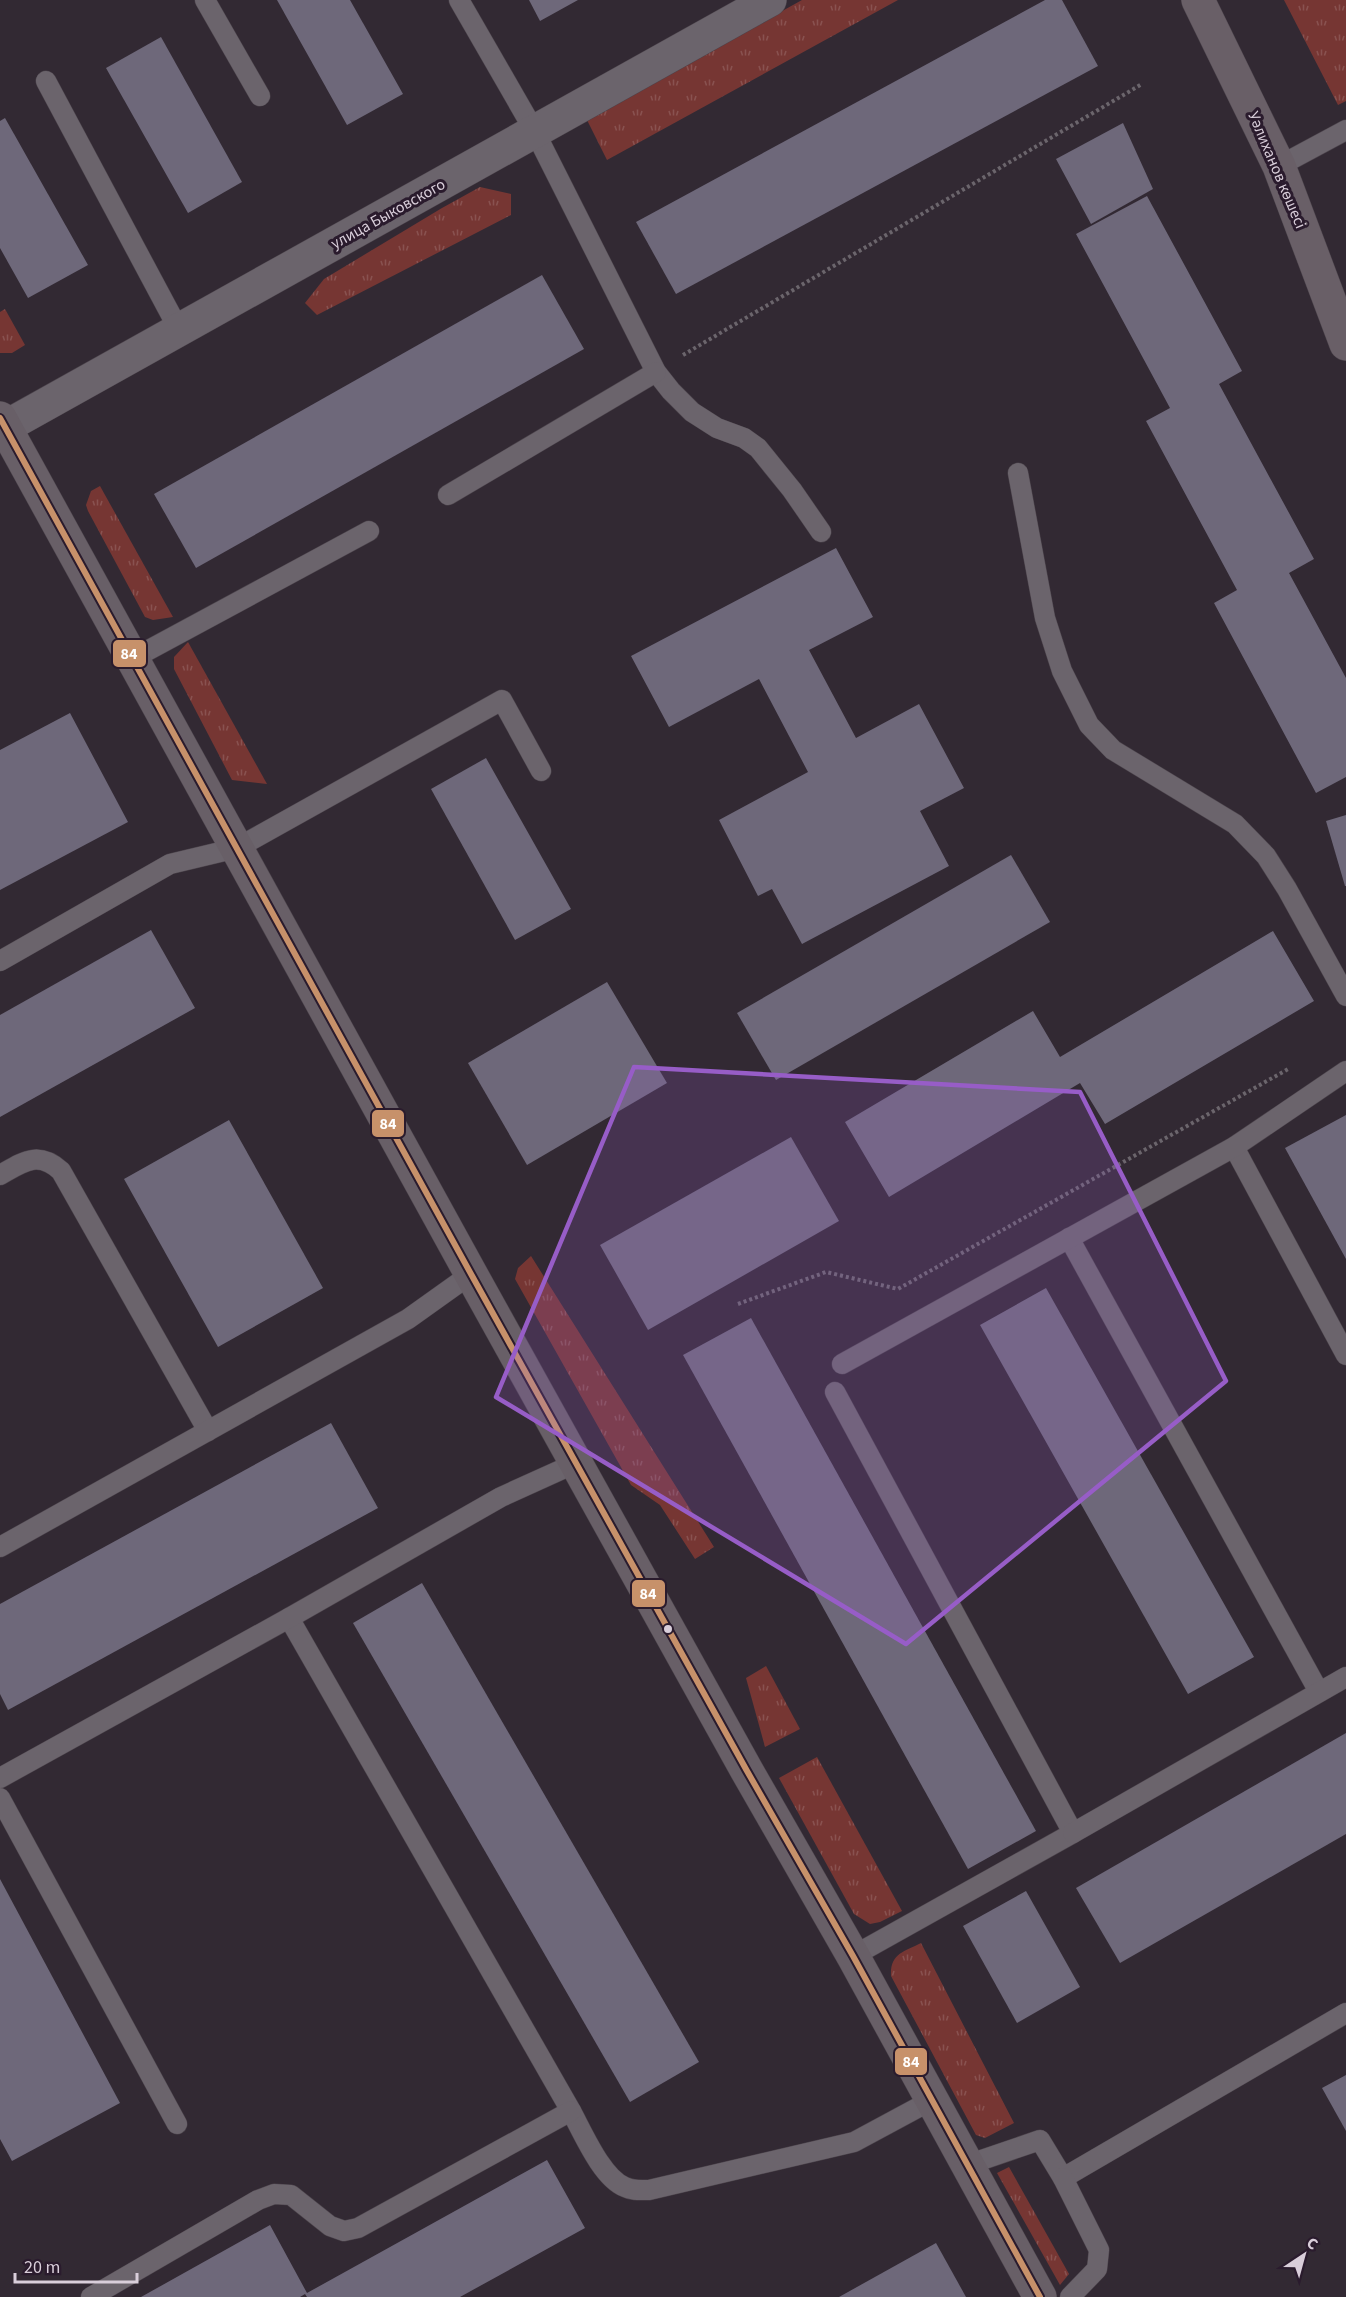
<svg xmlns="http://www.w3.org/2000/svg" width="1346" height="2297" viewBox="0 0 1346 2297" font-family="'Source Sans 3',sans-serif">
  <defs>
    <pattern id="grass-tufts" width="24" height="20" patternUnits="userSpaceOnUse" patternTransform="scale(1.5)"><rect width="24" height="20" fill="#763633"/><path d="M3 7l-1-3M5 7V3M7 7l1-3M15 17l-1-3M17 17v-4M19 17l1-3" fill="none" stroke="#895250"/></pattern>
  </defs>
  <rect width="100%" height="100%" fill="#322933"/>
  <g fill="url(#grass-tufts)">
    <path d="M802,0H898L607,160L587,120Z"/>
    <path d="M1284,0H1346V101L1338,105Z"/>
    <path d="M480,187L511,194V215L317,315L305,303L324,279L442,208Z"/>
    <path d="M5,309L25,345L12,353H0V312Z"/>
    <path d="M100,486L173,617L153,620L145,617L88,511L86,505L91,491Z"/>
    <path d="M188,642L267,784L232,780L174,669V657Z"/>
    <path d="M531,1256L714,1547L695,1559L660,1505L631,1485L515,1279L518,1268Z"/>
    <path d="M766,1666L800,1729L765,1747L746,1678Z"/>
    <path d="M817,1757L902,1911L880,1922L870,1924L854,1914L779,1778Z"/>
    <path d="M921,1943L1014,2123L985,2138L976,2135L891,1976C890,1953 904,1952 921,1943Z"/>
    <path d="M1009,2167L1069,2274L1060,2285L997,2173Z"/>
  </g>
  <g fill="#6e687a">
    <path d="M277,0H350L403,94L347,125Z"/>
    <path d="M529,0H578L540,21Z"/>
    <path d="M1045,0H1062L1098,66L676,294L636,222Z"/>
    <path d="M161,37L242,182L188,213L106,68Z"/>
    <path d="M5,118L88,265L28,298L0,248V121Z"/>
    <path d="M1123,123L1153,189L1091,224L1056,159Z"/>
    <path d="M1147,196L1242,371L1219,384L1314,559L1289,573L1346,678V777L1316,793L1214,603L1237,590L1146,421L1170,408L1076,234Z"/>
    <path d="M542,275L584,349L196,568L154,494Z"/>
    <path d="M836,548L873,617L809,650L856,738L919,704L964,788L920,811L949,866L802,944L772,889L758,896L719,820L808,772L759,679L669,727L631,656Z"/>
    <path d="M70,713L128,822L0,890V750Z"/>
    <path d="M486,758L571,909L515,940L431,789Z"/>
    <path d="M1346,815V886H1345L1326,821Z"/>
    <path d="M1011,855L1050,922L776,1080L737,1013Z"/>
    <path d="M151,930L195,1008L0,1117V1015Z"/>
    <path d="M1273,931L1314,1001L1105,1124L1080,1083L889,1197L845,1122L1033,1011L1060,1057Z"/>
    <path d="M607,982L667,1083L527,1165L468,1063Z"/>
    <path d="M1346,1115V1259L1285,1148Z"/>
    <path d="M229,1120L323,1288L218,1347L124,1179Z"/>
    <path d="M791,1137L839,1221L648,1330L600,1245Z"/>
    <path d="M1046,1288L1254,1657L1188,1694L980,1325Z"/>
    <path d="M751,1318L1036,1831L968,1869L683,1355Z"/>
    <path d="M331,1423L378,1508L8,1710L0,1694V1604Z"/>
    <path d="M422,1583L699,2062L630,2102L353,1623Z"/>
    <path d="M1346,1733V1834L1120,1963L1076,1888Z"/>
    <path d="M0,1879L120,2103L12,2161L0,2139Z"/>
    <path d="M1026,1891L1080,1987L1017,2023L963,1926Z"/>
    <path d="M1346,2075V2131L1322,2088Z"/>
    <path d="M547,2160L585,2228L460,2297H307L305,2294L300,2297H141L270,2225L307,2293Z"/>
    <path d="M936,2243L966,2297H839Z"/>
  </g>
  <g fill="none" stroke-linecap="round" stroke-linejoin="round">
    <g stroke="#4c444c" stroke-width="21">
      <g id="lane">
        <path d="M205,0L260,96"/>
        <path d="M459,0L535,132L656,372L671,391L692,412L717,428L744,438L758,448L792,490L821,532"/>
        <path d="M46,81L179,330"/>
        <path d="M1279,166L1346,130"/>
        <path d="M1018,473L1045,618L1062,671L1089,725L1113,750L1235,824L1266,856L1287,889L1346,996"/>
        <path d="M448,495L656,372"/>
        <path d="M132,659L369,531"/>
        <path d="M0,961L170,864L237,848L502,700L541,771"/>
        <path d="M1234,1147L1346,1355"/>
        <path d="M0,1175C23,1162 38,1150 61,1171L208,1431"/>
        <path d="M1069,1238L1319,1692"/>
        <path d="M842,1364L1234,1147L1346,1071"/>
        <path d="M835,1392L1073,1833L853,1956"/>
        <path d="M0,1547L408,1319L471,1274"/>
        <path d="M289,1618L571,2111C583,2133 602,2178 625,2187C633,2191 640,2190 649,2190L854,2142L932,2100"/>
        <path d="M0,1778L289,1618L501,1497L576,1463"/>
        <path d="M0,1798L177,2124"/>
        <path d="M1073,1833L1346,1677"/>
        <path d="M967,2165L1040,2140L1063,2178L1346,2013"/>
        <path d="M1063,2178L1099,2250L1097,2269L1070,2297"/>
        <path d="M91,2297L258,2200L274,2194L291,2195L330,2226L344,2231L358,2228L571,2111"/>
      </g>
    </g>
    <g stroke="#4c444c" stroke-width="34">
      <path id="street" d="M5,427L770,0"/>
    </g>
    <g stroke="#4c444c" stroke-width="34">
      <path id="secondary" d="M0,418L471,1274L747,1771L853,1956L1040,2297"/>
    </g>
    <g stroke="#4c444c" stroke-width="34">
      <path id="highway" d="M1198,0L1279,166L1346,344"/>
    </g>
    <g stroke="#6b656c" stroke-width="4" stroke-dasharray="3 3" stroke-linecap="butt">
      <path d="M683,355L1142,84"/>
      <path d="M738,1304L826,1272L898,1289L1290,1068"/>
    </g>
    <use href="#lane" stroke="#6b646c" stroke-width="20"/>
    <use href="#street" stroke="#6b646c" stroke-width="33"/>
    <use href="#secondary" stroke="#685f67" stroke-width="33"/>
    <use href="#highway" stroke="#695f67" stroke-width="33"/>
    <g stroke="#2a1b2d" stroke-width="10">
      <path id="bus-1" d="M0,418L471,1274L747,1771L853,1956L1040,2297"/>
    </g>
    <use href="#bus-1" stroke="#c7916a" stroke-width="6"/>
  </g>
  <path fill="#975dc7" fill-opacity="0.2" stroke="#975dc7" stroke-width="4.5" stroke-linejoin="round" d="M634,1067L1080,1092L1226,1381L906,1644L496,1397Z"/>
  <circle fill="#d9ceda" stroke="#2a1b2d" stroke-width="2" cx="668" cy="1629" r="5"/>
  <g text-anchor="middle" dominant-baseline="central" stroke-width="6" stroke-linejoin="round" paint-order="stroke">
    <g font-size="16" fill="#d9ceda" stroke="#2a1b2d">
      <text transform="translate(1277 170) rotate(67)">Уәлиханов көшесі</text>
      <text transform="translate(388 214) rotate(-29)">улица Быковского</text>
    </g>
  </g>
  <g stroke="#2a1b2d" stroke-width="2">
    <rect x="112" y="639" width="35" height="29" rx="6" fill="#c7916a"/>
    <rect x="371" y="1109" width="34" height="29" rx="6" fill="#c7916a"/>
    <rect x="631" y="1579" width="35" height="29" rx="6" fill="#c7916a"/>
    <rect x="894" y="2047" width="34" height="29" rx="6" fill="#c7916a"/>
  </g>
  <g font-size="16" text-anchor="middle" font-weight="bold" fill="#fff">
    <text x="129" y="659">84</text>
    <text x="388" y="1129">84</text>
    <text x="648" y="1599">84</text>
    <text x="911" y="2067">84</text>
  </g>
  <g transform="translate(1304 2255) rotate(36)" stroke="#2a1b2d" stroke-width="4.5" paint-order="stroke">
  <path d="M0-4.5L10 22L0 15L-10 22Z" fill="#d9ceda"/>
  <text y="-9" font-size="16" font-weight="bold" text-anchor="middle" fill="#d9ceda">С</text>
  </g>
  <path d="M15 2273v9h122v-9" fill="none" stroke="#d9ceda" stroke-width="3"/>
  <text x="24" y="2273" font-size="18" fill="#d9ceda" stroke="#2a1b2d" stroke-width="4.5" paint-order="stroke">20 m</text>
</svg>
